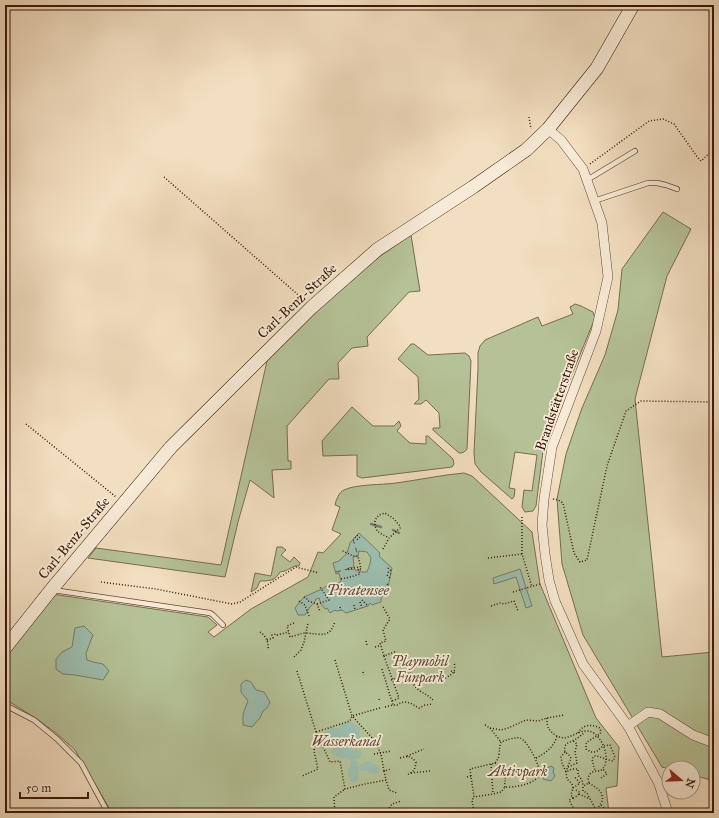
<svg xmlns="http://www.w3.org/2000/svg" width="719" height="818" viewBox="0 0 719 818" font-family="'IM FELL Great Primer',serif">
  <rect width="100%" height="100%" fill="#f2dec0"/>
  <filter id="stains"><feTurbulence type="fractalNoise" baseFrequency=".005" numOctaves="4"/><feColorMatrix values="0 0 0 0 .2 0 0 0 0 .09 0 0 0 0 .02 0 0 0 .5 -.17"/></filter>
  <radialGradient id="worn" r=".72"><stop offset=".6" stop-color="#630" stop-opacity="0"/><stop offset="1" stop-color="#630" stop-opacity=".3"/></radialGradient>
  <g fill="#b5c297" stroke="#786c50">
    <path d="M663,212L691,229L667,276L635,399L662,657L714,652V781L693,775V768L669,769L662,767L583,635L562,564L557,499L566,454L582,408L605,355L618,310L622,269Z"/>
    <path d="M411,235L420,291L409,292L367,337L368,346L352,348L338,363L339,379H329L287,426L288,461H291V469L272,470L274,498L250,480L238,522L225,577L88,558L96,548L221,565L267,361L329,298L373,261Z"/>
    <path d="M575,304L581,306L593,312L595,318L544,443L536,506L533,511L525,512L522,507L524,490L532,491L537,455L515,452L509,488L515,489L514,497L512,499L481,472L475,464L474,453L478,369V353L480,346L485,340L538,317L542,326L573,314L570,307Z"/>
    <path d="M411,344H414L428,355L465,353L469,356L471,361L467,449C465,452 463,453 459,453L433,430V428H440L439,413L426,400L421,404H414L419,399L418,377L398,359Z"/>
    <path d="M352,407L373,426H394L399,421L401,426L397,431L410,443L426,444V436H428L453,459L454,464L452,467L362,478L357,476V455L323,456L322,441Z"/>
    <path d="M464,473L472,476L532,532L540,584L596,718L619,747L617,786L606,788L609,813H112L75,750L56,733L37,719L5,699V655L52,594L208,617L217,625L208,632L214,637L251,609L308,577L318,552L323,553L341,534L332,530L340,507L335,505C336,500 339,492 344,490C356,484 382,485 396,483C419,480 441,475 464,473Z"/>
    <path d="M277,547H282L286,550L281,555L290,562L294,557L300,563L299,566H295L285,571L280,572C275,581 269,581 260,581L257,588L251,592L255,573L271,576Z"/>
  </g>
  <g fill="#9cbdad" stroke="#757b6b" fill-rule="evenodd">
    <path d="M359,533L380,553L379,556L392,568L388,587H386C384,591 383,596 381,599V602L372,605L370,603L368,606L346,613L342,610L336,611L335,610L330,613L327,608L325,609L321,604L319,598L316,599L314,603L310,607L305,615H298L295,608L304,597L322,589L329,584C333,585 337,583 341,582L339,573L336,574L333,563L339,561L347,553L350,543ZM359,551L367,552L371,558L370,564L367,572H361L360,570L356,571L355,569L348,570V568L354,567L353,557L358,556Z"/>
    <path d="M520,569L532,606L526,608L516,577L494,584L493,578Z"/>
    <path d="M84,626L93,635L86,653L87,660L93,662L103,664L109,671L103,680L75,675L63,674L56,669V659L62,652L72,647L75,628Z"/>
    <path d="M246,680L251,682L256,690L264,692L270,702L267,708L263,711L260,718L252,727L243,725V714L248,701L241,692V684Z"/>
    <path d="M551,766L554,768L553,772L555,776L551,781L543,779V770Z"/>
  </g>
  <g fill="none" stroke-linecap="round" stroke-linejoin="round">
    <g stroke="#757b6b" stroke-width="2.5">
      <path d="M371,524L381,527"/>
      <path d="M393,530L399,533"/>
    </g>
    <g stroke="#9cbdad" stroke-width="9">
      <path d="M342,728L345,729L348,726L356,730"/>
      <path d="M330,733L335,732L339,735L344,734L348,737L353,735L357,739"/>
      <path d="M329,738L331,739L332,738L336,739L338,742L344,740L348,744L353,743"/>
      <path d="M336,751L342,754L346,752L351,756L357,754"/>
      <path d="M364,767L368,766L372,769H375"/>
      <path d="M354,778L352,772H355L354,765"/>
    </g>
    <g stroke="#5c5142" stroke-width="1" stroke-dasharray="5 4" stroke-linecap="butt">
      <path d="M353,539L358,556"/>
      <path d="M336,572L348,569"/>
    </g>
    <g stroke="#684937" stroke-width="6">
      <g id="lane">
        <path d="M587,180L635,151"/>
        <path d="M594,201L648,183H657L666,185L677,189"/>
        <path d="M53,590L210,613L213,615L223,625"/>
        <path d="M5,705L34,720L57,739L81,763L108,813"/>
      </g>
    </g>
    <g stroke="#684937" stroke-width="10">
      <g id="street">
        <path d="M548,129L561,140L583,169L602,223L608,277L596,331L552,447L544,499L542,525L545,554L549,580L555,601L583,664L628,726L659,784L668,813"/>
        <path d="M628,726L648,712L660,714L693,735L714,743"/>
      </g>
    </g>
    <g stroke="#3a1709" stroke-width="14">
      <path id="secondary" d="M5,648L51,590L171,447L312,307L378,249L473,187L526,150L548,129L597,68L633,5"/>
    </g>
    <g stroke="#3a1709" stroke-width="1.5" stroke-dasharray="1 2" stroke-linecap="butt">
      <path d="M529,117L531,129"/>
      <path d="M590,164L649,121L663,119L674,124L698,158L701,161L714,149"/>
      <path d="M164,177L304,300"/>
      <path d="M26,424L116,497"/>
      <path d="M553,499L558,500L563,503L574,553L580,562L587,560L607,466L626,411L641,401L714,402"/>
      <path d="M357,535L360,538"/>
      <path d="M355,537L358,540"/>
      <path d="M383,549L389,538L400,528V526L393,518L385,513L379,515L375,520C374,532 380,533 389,538"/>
      <path d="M522,554V516"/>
      <path d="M488,558L522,554L532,587"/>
      <path d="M388,568L391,571"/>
      <path d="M348,569L360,567"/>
      <path d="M388,572L391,574"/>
      <path d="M387,575L390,578"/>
      <path d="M341,579L350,577L360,574L358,569H361L358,556H353L341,550"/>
      <path d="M101,582L156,589L232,604L240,602L296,567L319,573"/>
      <path d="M339,583V585"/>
      <path d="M387,584L388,585"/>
      <path d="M513,592L540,584"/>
      <path d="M304,597L307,599L308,601L317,604L320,612"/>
      <path d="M362,600L368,606"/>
      <path d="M299,601L305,605L309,616"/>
      <path d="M360,602L362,608"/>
      <path d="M317,604L329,600L320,587"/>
      <path d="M354,605L355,610"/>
      <path d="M491,606L500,603L504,604L514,601L518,611"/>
      <path d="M340,607L341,610"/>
      <path d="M383,607L390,619L383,630L386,641L380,643L384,656L397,651"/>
      <path d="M294,623L287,626L290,637C295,636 301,633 306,633C321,634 330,639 335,621"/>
      <path d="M260,632C266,636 269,642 268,650"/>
      <path d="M267,640L273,638L272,635L276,634L277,635L289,632"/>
      <path d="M366,641L367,645"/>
      <path d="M375,647L381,645"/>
      <path d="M384,656L399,698L392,701"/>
      <path d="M294,657L301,650L304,642L308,623"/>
      <path d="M335,660L352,716L375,741L381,754L384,771L391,769"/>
      <path d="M382,669L393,705"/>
      <path d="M297,671L316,732L314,751L318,769L302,776"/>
      <path d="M451,671L456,673"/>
      <path d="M363,672L364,675"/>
      <path d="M408,674C411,680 414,687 420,691C426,695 428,695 434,701"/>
      <path d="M445,678C454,674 456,671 454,662"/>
      <path d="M391,680L411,672"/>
      <path d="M379,699L380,701"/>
      <path d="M385,707L393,705H397C406,699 410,703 419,708L425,705L433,704"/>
      <path d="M380,708L352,716L350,721L316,732L330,762L340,761L345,789L365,784L386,780L389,790L397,793"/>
      <path d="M547,718C547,721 547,724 548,727C551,734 561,740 568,737C575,735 581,730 589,731C603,734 613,763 600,771C592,770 586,775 589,783L583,786V791L587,793L596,810L595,813"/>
      <path d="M485,725L490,728L501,742"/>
      <path d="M490,728L501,730L508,728L526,720L538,721L547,718L565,715"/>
      <path d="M578,733C583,724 592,724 600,728L601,732L600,734L587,742L586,744V749L591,752H596L603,746L610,745L615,757L613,761C606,760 601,756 594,756L592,759L595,771"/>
      <path d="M565,752L561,757L562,763L566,772L572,769H578V775L582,780L583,785"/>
      <path d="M374,754L391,751"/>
      <path d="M407,756L424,749"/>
      <path d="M400,758C408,756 410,755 416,762C415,770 414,772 406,775"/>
      <path d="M536,758C546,753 554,747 557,736"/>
      <path d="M495,763C499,767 505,771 505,777C506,781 504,783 505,787"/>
      <path d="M491,764L493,794"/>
      <path d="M568,767L577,763L575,752L577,744L573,741"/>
      <path d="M384,771L386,780"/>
      <path d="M411,773L430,771"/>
      <path d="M471,776L470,769L495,763C497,760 499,758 499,754C500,749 499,747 501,742C507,740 514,737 520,738C527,740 542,768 539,775C536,784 513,788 505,787L501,792L493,794L474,797"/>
      <path d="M467,777L471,776L474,797L472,800L474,813"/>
      <path d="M601,778L607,774L603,769"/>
      <path d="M589,783C602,791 608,797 596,810"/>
      <path d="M573,788L580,783L574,776"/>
      <path d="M579,794L590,799"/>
      <path d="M573,798L577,796L579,794V792L576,790"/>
      <path d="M601,805L606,810L604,813"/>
      <path d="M335,813L334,797L345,789"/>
      <path d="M386,813L392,804L401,801"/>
      <path d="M580,813L574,809L569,800L573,798L571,795L573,788L572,784L567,779L566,772L571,758L569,755L565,752C563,742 570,743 576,739C579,737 582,735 585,732"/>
      <path d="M583,813L585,810L587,809L589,811L590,813"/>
    </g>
    <use href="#lane" stroke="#f7ead6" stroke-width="4.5"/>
    <use href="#street" stroke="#f7ead6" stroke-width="9"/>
    <use href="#secondary" stroke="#f7ead6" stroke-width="13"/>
  </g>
  <g text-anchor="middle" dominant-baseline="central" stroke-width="3.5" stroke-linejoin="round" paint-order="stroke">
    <g font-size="14" fill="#3a1709" stroke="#f7ead6">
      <text transform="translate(297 301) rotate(-43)">Carl-Benz-Straße</text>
      <text transform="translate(557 400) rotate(-71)">Brandstätterstraße</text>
      <text transform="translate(74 538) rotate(-50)">Carl-Benz-Straße</text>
    </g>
    <g font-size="14" font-style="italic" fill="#5f4a34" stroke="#f7ead6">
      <text x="420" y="661">Playmobil<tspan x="420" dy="16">Funpark</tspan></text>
      <text x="346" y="741">Wasserkanal</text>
      <text x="518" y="771">Aktivpark</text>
    </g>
    <g font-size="15" font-style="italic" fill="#5c5142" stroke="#f7ead6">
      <text x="358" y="590">Piratensee</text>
    </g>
  </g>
  <rect width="719" height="818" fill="none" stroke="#f2dec0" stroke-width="20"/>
  <rect x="6" y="6" width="707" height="806" fill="none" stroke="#3a1709" stroke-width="2"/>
  <rect x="10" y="10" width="699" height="798" fill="none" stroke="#3a1709"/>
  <g transform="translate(681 780) rotate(109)"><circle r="19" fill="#f7ead6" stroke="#ab9684"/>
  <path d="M0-3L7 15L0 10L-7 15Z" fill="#8f2418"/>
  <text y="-6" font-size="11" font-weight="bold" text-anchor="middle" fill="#3a1709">N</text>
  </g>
  <path d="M20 792v6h68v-6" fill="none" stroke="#3a1709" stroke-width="2"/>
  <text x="26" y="792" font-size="12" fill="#3a1709" stroke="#f7ead6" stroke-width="3" paint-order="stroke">50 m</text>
  <rect width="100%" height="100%" filter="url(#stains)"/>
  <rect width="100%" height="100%" fill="url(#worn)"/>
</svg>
